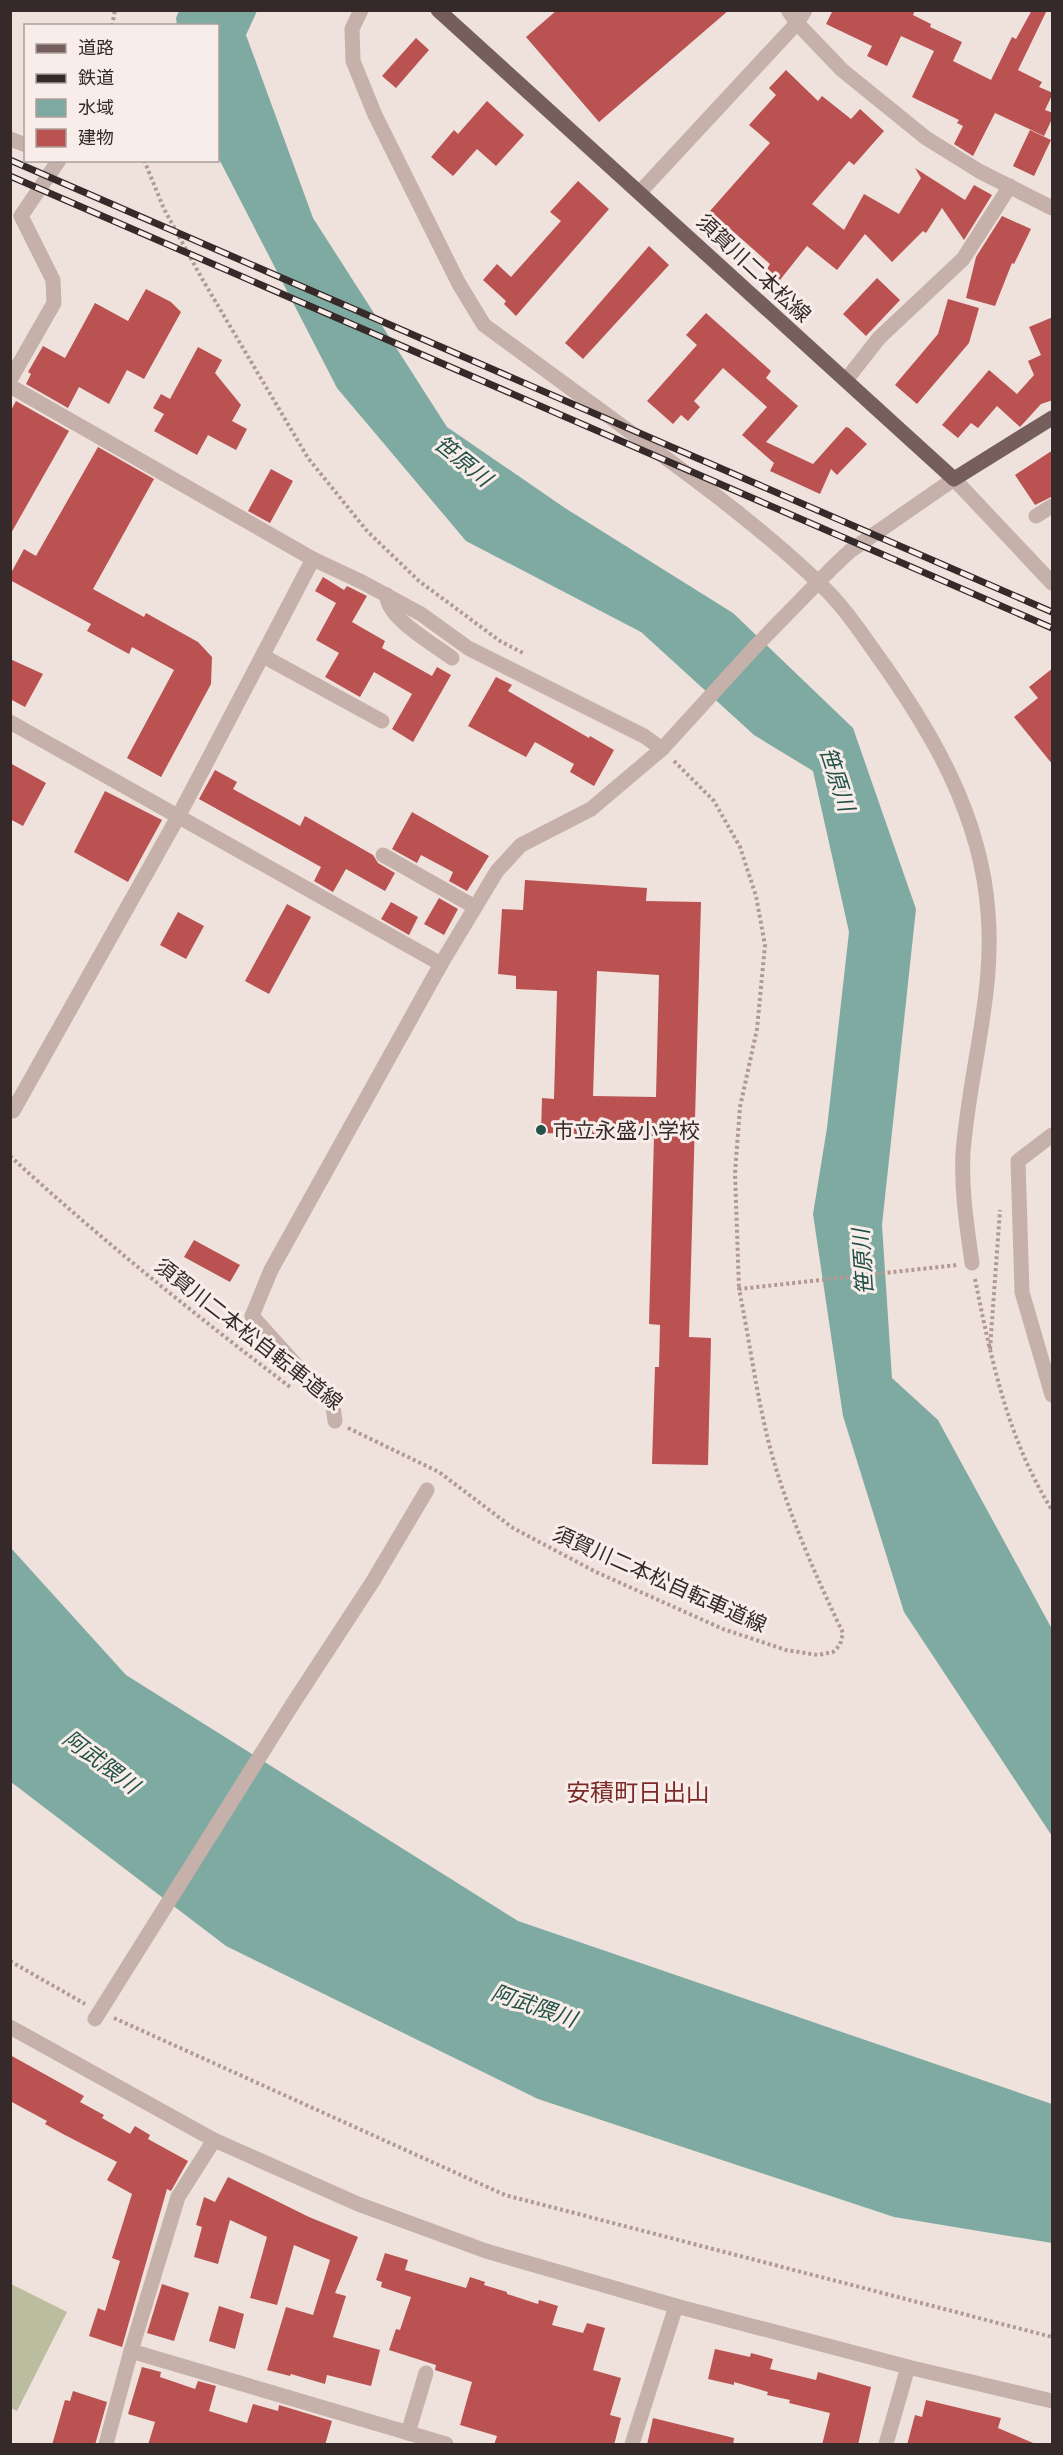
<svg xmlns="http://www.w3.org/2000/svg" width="1063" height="2455" viewBox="0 0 1063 2455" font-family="Cabin,'Noto Sans JP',sans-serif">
  <rect width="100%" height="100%" fill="#efe2dd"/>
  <path fill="#babd9e" d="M11,2284L67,2312L17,2411L11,2408Z"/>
  <g fill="#7faaa2">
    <path d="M179,11H257L246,35L313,218L447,427L565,508L733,613L853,728L916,909L882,1225L892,1378L938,1420L1052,1629V1836L904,1612L843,1416L813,1214L827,1128L849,932L813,771L754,735L641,632L466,541L337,388L218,157V26L177,25L176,18Z"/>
    <path d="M10,1547L126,1675L518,1921L1052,2104V2243L894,2217L538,2099L226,1946L11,1782Z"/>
  </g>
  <g fill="#b95251" fill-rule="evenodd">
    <path d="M557,10H729L599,122L526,37Z"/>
    <path d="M833,10H915L913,15L931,24L930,27L962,42L953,61L991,80L1012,37L1016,39L1032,10H1047L1018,70L1042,82L1039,87L1053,93L1045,110L1053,113V117L1044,136L995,113L973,156L954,144L963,126L957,123L959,120L912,97L934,51L901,36L887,66L867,56L872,46L826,24Z"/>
    <path d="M416,38L429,50L396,88L382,76Z"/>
    <path d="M786,70L818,101L822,96L851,119L860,109L884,131L854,165L849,161L812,204L844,230L864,194L899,214L921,178L915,168L965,200L974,185L992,195L964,240L942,208L926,233L923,231L892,262L865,234L837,270L807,246L780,280L767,269L770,264L710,211L770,143L749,125L776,95L769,88Z"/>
    <path d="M487,101L524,135L496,166L477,149L453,176L431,157L454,130L458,134Z"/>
    <path d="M1030,130L1051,140L1034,176L1013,166Z"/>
    <path d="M578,181L609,209L516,316L504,304L506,301L483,280L497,264L511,277L561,221L550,212Z"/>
    <path d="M1002,216L1031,229L1014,264L1012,263L995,306L966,298L976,257Z"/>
    <path d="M649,246L669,265L583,359L565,343Z"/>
    <path d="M877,278L900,300L866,336L843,314Z"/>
    <path d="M146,289L171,302L181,312L144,379L127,370L109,404L79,387L68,408L26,384L31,374L28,372L43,346L65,358L95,303L128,321Z"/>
    <path d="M948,299L979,308L969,343L917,404L895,385L938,334Z"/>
    <path d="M706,313L771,371L766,378L798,406L766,442L813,464L846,427L849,428L867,444L837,475L831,469L820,494L770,471L774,463L742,435L767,407L723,368L694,401L700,407L688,421L681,415L673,424L647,401L697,345L686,335Z"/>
    <path d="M1053,317V400L1041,404L1020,427L997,406L978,428L971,423L958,438L942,425L989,370L1017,394L1034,375L1028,361L1041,355L1029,327Z"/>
    <path d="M198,347L222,360L215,373L241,405L232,421L247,429L236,450L208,435L197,455L154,431L164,414L153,408L161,394L170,399Z"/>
    <path d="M16,401L69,431L10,535V412Z"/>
    <path d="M98,447L154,479L93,589L144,617L146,613L198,642L212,657L211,684L161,777L127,758L174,670L132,647L129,654L87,631L91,624L10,580V575L24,549L36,556Z"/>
    <path d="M1053,450V496L1035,505L1015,475Z"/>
    <path d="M271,469L293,481L270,523L248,511Z"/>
    <path d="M323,577L344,590L347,586L367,596L352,622L385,641L382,648L432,676L437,667L451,675L413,742L392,729L412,694L374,672L360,697L325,677L339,653L316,640L336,603L315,591Z"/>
    <path d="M10,659L43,674L25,707L10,699Z"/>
    <path d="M1053,668V765L1014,717L1038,698L1029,687Z"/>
    <path d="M496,677L512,685L508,691L589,738L590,736L614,750L594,786L570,772L574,764L535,742L526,757L468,726Z"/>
    <path d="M10,763L46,783L23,826L10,819Z"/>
    <path d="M215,770L237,782L233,789L300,826L305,816L373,855L378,863L395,873L385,891L346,869L333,892L314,881L321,867L199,799Z"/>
    <path d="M105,791L162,820L128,882L74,852Z"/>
    <path d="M412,812L489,856L467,891L449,881L453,872L421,855L417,863L392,849Z"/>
    <path d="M525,880L647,888L646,901L701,902L689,1337L711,1338L708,1465L652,1464L655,1367H659L660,1325L649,1324L654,1136L541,1133L542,1098L554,1099L557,991L516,989V976L498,974L502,909L523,910ZM597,971L659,975L656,1097L593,1096Z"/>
    <path d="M439,898L458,909L444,935L424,924Z"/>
    <path d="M391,902L418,917L409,935L381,919Z"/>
    <path d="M287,904L311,917L269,994L245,981Z"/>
    <path d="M178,912L204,926L186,959L160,945Z"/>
    <path d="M194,1240L240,1265L230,1282L184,1257Z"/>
    <path d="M10,2055L84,2096L80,2102L104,2115L102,2118L130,2134L135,2126L150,2135L148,2139L188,2161L171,2191L167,2189L122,2347L89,2336L98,2308L105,2311L120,2261L112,2258L132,2194L107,2180L117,2162L63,2134L45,2124L47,2121L10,2101Z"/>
    <path d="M228,2177L309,2217L358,2237L335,2293L346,2296L333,2337L380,2350L371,2386L327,2375L325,2384L291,2374L290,2376L267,2370L286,2307L313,2315L330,2260L294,2245L277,2305L250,2298L267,2237L230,2220L218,2264L194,2257L202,2227L196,2225L204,2197L215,2202Z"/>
    <path d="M385,2253L408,2260L405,2270L466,2288L470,2277L485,2282L484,2285L507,2292V2294L538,2304L539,2300L558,2306L552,2325L583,2333L587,2323L605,2328L593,2370L621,2378L610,2415L621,2418L614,2445H494L497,2436L460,2425L472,2382L435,2370L436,2365L389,2350L396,2329L400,2330L411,2297L381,2287L382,2282L376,2280Z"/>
    <path d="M162,2284L189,2293L174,2341L147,2333Z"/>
    <path d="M219,2306L244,2314L235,2349L209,2341Z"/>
    <path d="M715,2349L750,2357L751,2353L773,2359L770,2369L816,2380L818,2372L871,2387L858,2445H822L830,2413L789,2403L790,2400L767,2395L768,2392L734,2382V2385L708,2379Z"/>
    <path d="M142,2367L161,2372L160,2377L195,2389L198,2381L216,2386L209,2411L247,2423L253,2404L278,2411L279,2405L332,2421L325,2445H148L155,2422L128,2414Z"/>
    <path d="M73,2391L107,2402L95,2445H52L65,2400L70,2401Z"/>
    <path d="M926,2400L1001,2418L998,2428L1038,2445H907L915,2415L922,2417Z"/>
    <path d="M653,2418L734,2438L733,2445H647Z"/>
  </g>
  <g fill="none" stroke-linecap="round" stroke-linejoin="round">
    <g stroke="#b29a94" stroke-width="4" stroke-dasharray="3 3" stroke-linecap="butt">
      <path d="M112,26L115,10"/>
      <path d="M144,160L164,209L201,277L308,458L367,531L419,581L500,641L523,653"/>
      <path d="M674,761L714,801L740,847L756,896L765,945L757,1029L740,1107L735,1173L739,1289"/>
      <path d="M10,1156C99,1238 194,1314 290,1387"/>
      <path d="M975,1279C991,1359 1008,1440 1052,1510"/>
      <path d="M990,1349L1000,1210"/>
      <path d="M348,1428L439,1472L513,1528L596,1572L723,1629L786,1650L818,1655L833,1652L840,1645L843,1633C819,1583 797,1533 780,1481C759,1419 752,1352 739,1289L957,1265"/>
      <path d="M10,1961L85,2004"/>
      <path d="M114,2018L505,2195L1052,2337"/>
    </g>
    <g stroke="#c6b0aa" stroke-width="15">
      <path d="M361,10L352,29L353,61L375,115L459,284L484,325C539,365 593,405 648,445C707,488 766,532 819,583C842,604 859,630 877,655C932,732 981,815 988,912C995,994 969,1072 963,1153C961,1190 967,1227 972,1263"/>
      <path d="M788,10L797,23L842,70L926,138L979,171L1052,208"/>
      <path d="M10,139L26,145"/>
      <path d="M640,192L797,23L805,10"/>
      <path d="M10,380L54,303L53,280L21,216L59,160"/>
      <path d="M846,380L879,338L963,259L1010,186"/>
      <path d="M10,386L313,559L362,582L421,614L468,648L644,736L662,749"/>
      <path d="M1036,516L1052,506"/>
      <path d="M387,595C385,617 435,645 452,658"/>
      <path d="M263,656L382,721"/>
      <path d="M10,722L441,964"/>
      <path d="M383,855L475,907"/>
      <path d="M13,1111L178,817L313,559"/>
      <path d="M1052,1135L1018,1161L1022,1292L1052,1395"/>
      <path d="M335,1421L333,1406L252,1316L271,1270L441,964L497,871L521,845L591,809L662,749L755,647L833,567L850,551L954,479L1052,583"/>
      <path d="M10,2027L214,2140L358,2204L486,2251L676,2306L908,2367L1052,2401"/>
      <path d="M131,2351L446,2444"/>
      <path d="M408,2433L426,2373"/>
      <path d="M106,2444L131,2351L178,2197L214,2140"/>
      <path d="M632,2444L676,2306"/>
      <path d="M886,2444L908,2367"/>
    </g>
    <path stroke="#755e5b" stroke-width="15" d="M438,10L954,479L1052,418"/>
    <g stroke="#352a29" stroke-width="7">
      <g id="rail">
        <path d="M10,160L1052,612"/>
        <path d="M10,176L1052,628"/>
      </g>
    </g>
    <use href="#rail" stroke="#f8ede9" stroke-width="4.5" stroke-dasharray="14" stroke-linecap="butt"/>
    <path stroke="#c6b0aa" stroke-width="15" d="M95,2019L292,1705L373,1581L427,1490"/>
  </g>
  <circle fill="#23524a" stroke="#f8ede9" stroke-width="2" cx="541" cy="1130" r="6"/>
  <g text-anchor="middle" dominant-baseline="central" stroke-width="6" stroke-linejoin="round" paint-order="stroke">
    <g font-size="21" fill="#352a29" stroke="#f8ede9">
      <text transform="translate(754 268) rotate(43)">須賀川二本松線</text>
      <text transform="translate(249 1334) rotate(38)">須賀川二本松自転車道線</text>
      <text transform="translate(660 1579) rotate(24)">須賀川二本松自転車道線</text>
    </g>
    <g font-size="21" fill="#352a29" stroke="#f8ede9" text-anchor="start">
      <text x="553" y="1130">市立永盛小学校</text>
    </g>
    <g font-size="22" font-style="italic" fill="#23524a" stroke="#f8ede9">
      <text transform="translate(463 461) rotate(39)">笹原川</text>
      <text transform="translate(837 779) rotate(72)">笹原川</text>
      <text transform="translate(863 1262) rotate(-94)">笹原川</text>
      <text transform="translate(101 1762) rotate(37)">阿武隈川</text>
      <text transform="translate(534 2006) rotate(19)">阿武隈川</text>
    </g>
    <g font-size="24" fill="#7b2b2a" stroke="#f8ede9">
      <text x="638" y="1792">安積町日出山</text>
    </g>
  </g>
  <rect width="1063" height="2455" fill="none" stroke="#352a29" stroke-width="24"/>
  <rect x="24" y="24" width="195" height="138" fill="#f8ede9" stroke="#aa9f9c" stroke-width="1.5"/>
  <rect x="36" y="44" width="30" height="9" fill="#755e5b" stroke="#aa9f9c" stroke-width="1.5"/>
  <text x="78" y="54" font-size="18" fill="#352a29">道路</text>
  <rect x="36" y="74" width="30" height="9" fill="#352a29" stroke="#aa9f9c" stroke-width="1.5"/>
  <text x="78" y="84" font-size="18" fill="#352a29">鉄道</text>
  <rect x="36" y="99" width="30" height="18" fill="#7faaa2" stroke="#aa9f9c" stroke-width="1.5"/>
  <text x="78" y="114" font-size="18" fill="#352a29">水域</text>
  <rect x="36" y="129" width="30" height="18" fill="#b95251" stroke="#aa9f9c" stroke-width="1.5"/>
  <text x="78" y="144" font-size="18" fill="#352a29">建物</text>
</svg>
